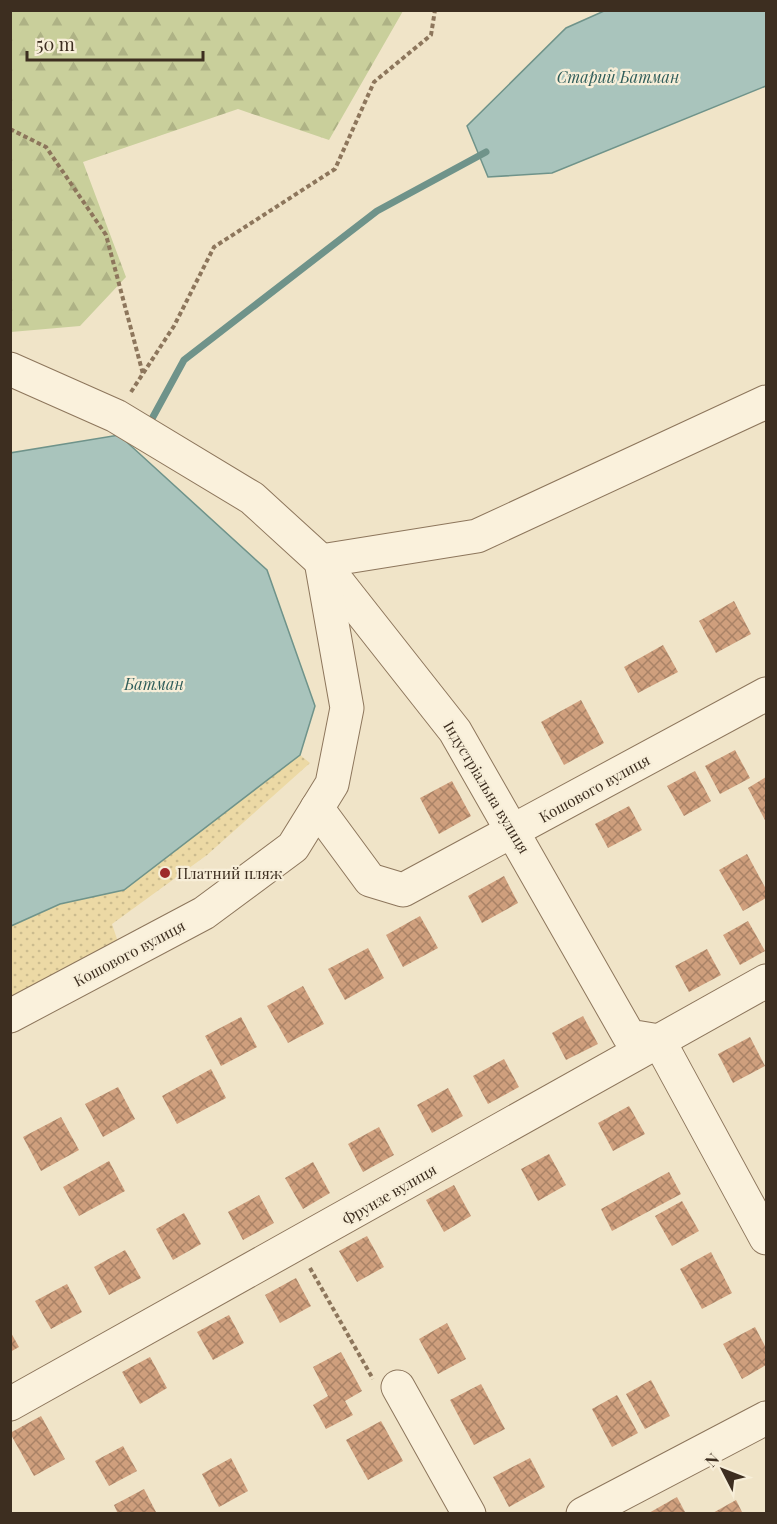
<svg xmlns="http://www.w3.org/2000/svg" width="777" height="1524" viewBox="0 0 777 1524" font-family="'Playfair Display',serif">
  <defs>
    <pattern id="forest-firs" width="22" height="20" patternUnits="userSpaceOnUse" patternTransform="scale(1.5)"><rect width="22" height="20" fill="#c9cf9b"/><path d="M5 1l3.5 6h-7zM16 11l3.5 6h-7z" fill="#aeb285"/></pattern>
    <pattern id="sand-dots" width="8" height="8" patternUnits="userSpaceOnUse" patternTransform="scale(1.5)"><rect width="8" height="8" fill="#ecd9a5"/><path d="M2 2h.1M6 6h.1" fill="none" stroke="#cbbb8e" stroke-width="1.8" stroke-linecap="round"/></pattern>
    <pattern id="building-cross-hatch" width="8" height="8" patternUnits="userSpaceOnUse" patternTransform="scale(1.5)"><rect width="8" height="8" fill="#cf9f7d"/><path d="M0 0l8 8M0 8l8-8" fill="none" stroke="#a98266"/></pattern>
  </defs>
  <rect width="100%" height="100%" fill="#f0e4c8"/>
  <path fill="url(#forest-firs)" d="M11,10H403V11L329,140L238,109L83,162L126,277L80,326L11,332Z"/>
  <path fill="url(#sand-dots)" d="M300,755L310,763L207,855L112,924L118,942L11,997V926L60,904L124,890Z"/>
  <g fill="#a9c4bc" stroke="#6f938a" stroke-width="1.5">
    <path d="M604,11H766V86L552,173L488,177L467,126L566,28Z"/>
    <path d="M119,435L267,570L315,706L300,755L124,890L60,904L11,926L10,453Z"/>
  </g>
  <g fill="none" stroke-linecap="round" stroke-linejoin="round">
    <path stroke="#6f938a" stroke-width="7" d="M148,426L184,360L377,211L486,152"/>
  </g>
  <g fill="url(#building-cross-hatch)">
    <path d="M734,601L751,634L716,653L699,621Z"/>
    <path d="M663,645L678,672L638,693L624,667Z"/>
    <path d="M581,700L604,743L564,765L541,722Z"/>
    <path d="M735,750L750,778L720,794L705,766Z"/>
    <path d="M695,771L711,801L684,816L667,786Z"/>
    <path d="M766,777V822L748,788Z"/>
    <path d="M452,781L471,816L439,834L420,798Z"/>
    <path d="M629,806L642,830L608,848L595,824Z"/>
    <path d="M747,854L766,889V898L743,911L719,870Z"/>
    <path d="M504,876L518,903L482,923L468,896Z"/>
    <path d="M420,916L438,948L403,967L386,935Z"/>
    <path d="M748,921L765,951L740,965L723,935Z"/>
    <path d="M368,948L384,978L345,1000L328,969Z"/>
    <path d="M707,949L721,975L689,992L675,966Z"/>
    <path d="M303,986L324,1024L288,1043L267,1006Z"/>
    <path d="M583,1016L598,1044L566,1060L552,1033Z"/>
    <path d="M241,1017L257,1047L221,1066L205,1036Z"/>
    <path d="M750,1037L765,1066L733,1083L718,1054Z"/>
    <path d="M504,1059L519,1087L488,1104L473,1076Z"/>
    <path d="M211,1069L226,1098L177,1124L162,1096Z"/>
    <path d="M118,1087L135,1119L103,1137L85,1104Z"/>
    <path d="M448,1088L463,1116L432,1133L417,1105Z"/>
    <path d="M629,1106L645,1134L613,1151L598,1123Z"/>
    <path d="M61,1117L79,1150L41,1171L23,1137Z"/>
    <path d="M379,1127L394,1155L363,1172L348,1144Z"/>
    <path d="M549,1154L566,1185L538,1201L521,1169Z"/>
    <path d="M109,1161L125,1191L79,1216L63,1187Z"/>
    <path d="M313,1162L330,1193L303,1209L285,1178Z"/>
    <path d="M669,1172L681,1194L612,1231L601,1209Z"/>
    <path d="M454,1185L471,1216L444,1232L426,1200Z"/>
    <path d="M259,1195L274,1223L243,1240L228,1212Z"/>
    <path d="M682,1201L699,1231L672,1246L655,1216Z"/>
    <path d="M184,1213L201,1244L173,1260L156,1229Z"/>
    <path d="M367,1236L384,1267L357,1282L339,1251Z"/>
    <path d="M125,1250L141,1278L109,1295L94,1267Z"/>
    <path d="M711,1252L732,1293L702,1309L680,1269Z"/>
    <path d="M296,1278L311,1306L280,1323L265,1295Z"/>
    <path d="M67,1284L82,1312L51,1329L35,1301Z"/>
    <path d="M229,1315L244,1343L213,1360L197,1332Z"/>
    <path d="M447,1323L466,1359L438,1374L419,1339Z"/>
    <path d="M755,1327L766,1348V1365L742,1379L723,1344Z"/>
    <path d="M10,1331L19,1347L10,1352Z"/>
    <path d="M341,1352L362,1391L345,1401L353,1415L326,1429L313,1405L328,1396L313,1367Z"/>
    <path d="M150,1357L167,1388L140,1404L122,1372Z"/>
    <path d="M651,1380L670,1416L645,1429L626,1394Z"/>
    <path d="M481,1384L505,1429L474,1445L450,1400Z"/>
    <path d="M617,1395L638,1433L612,1447L592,1409Z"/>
    <path d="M41,1416L65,1459L34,1476L10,1433Z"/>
    <path d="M381,1421L403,1461L368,1480L346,1440Z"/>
    <path d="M123,1446L137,1471L109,1486L95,1461Z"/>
    <path d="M231,1458L248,1491L219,1507L202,1474Z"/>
    <path d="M530,1458L545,1487L509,1507L493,1477Z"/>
    <path d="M144,1489L157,1514H118L114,1505Z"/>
    <path d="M677,1497L686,1514H647Z"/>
    <path d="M736,1500L743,1514H711Z"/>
  </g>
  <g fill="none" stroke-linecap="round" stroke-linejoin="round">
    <g stroke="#8d765c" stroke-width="35">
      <g id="minor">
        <path d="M10,369L116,416L252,498L321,561L455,731L629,1036L659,1041L766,1238"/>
        <path d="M317,808L370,880L403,890L766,694"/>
        <path d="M10,1016L204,913L293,847L332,784L347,708L321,561L477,536L766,402"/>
        <path d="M398,1387L469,1514"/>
        <path d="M10,1404L766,981"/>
        <path d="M583,1514L766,1418"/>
      </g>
    </g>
    <g stroke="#8d765c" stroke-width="4" stroke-dasharray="4.5 3" stroke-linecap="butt">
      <path d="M10,129L46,147L106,235L143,374"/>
      <path d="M131,392L174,326L214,247L335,169L374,82L431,35L435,10"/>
      <path d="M310,1268L373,1379"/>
    </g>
    <use href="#minor" stroke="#faf1dc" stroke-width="33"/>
  </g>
  <circle fill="#9e2a2b" stroke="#f7eed8" stroke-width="2" cx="165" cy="873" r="6"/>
  <g text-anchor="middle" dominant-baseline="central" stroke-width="4.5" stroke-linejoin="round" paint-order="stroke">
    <g font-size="15" fill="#3d2e20" stroke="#f7eed8">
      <text transform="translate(487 787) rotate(59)">Індустріальна вулиця</text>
      <text transform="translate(594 788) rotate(-29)">Кошового вулиця</text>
      <text transform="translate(129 953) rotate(-28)">Кошового вулиця</text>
      <text transform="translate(389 1194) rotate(-30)">Фрунзе вулиця</text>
    </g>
    <g font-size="15" fill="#3d2e20" stroke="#f7eed8" text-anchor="start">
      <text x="177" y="873">Платний пляж</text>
    </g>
    <g font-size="16" font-style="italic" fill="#2f5d5a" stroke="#f7eed8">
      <text x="618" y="76">Старий Батман</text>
      <text x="154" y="683">Батман</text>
    </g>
  </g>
  <rect width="777" height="1524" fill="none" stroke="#3d2e20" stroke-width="24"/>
  <g transform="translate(723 1470) rotate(312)" stroke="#f7eed8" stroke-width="4.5" paint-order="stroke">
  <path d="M0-4.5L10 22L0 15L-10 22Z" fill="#3d2e20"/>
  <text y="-9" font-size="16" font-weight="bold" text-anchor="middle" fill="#3d2e20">N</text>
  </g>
  <path d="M27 51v9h176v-9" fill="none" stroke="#3d2e20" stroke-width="3"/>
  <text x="36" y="51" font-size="18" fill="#3d2e20" stroke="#f7eed8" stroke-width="4.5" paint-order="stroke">50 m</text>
</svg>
